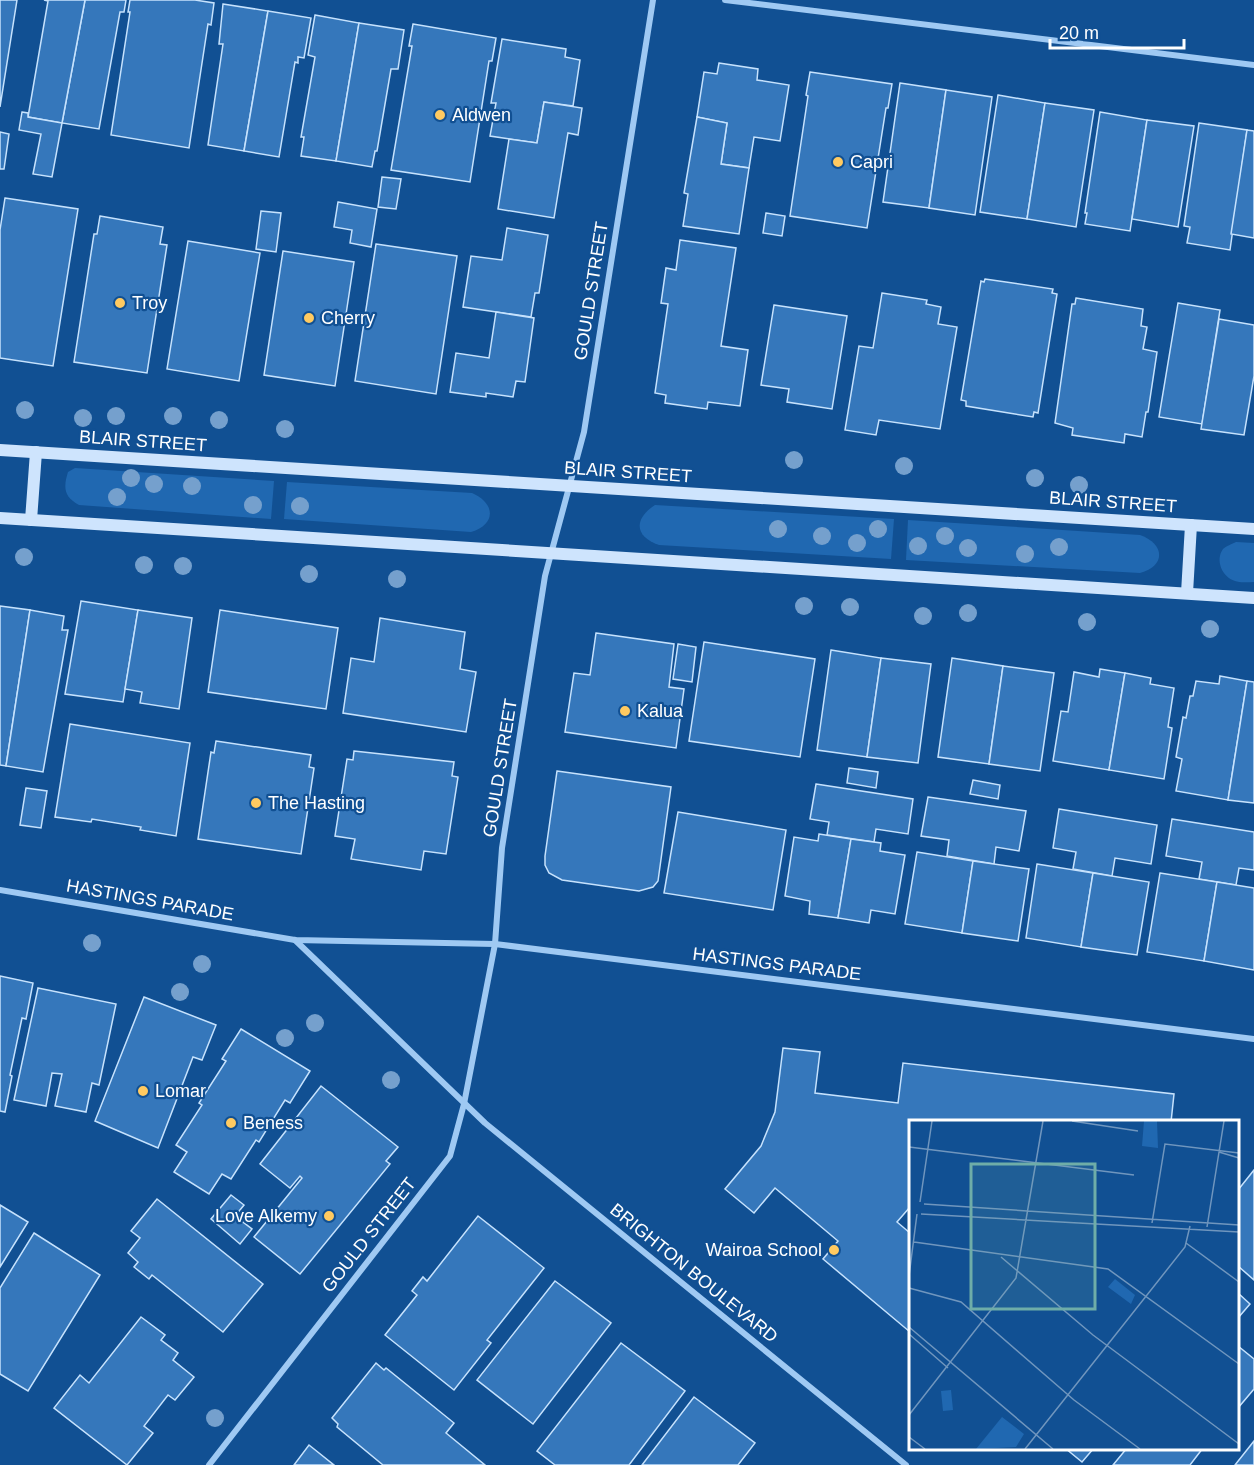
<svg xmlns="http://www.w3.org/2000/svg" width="1254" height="1465" viewBox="0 0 1254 1465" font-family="Helvetica,sans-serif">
  <rect width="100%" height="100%" fill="#115093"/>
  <g fill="#2068b1">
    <path d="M75,468L274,481L271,519L79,505C64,497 63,488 68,472Z"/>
    <path d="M287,482L472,493C495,503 497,524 471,532L284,519Z"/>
    <path d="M655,505L894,519L891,559L659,545C635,537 633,519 655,505Z"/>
    <path d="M908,520L1140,535C1165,544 1166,566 1140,573L906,560Z"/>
    <path d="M1236,542L1254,543V582C1248,582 1240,583 1235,581C1222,577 1215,560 1223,549C1226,546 1232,544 1236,542Z"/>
  </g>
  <g fill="#3577bb" stroke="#c6e2fd" stroke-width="1.5">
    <path d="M0,0H17L0,107Z"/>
    <path d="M85,0H126L124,12H120L99,129L62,123Z"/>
    <path d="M85,0L62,123L28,117L48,1L44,0Z"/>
    <path d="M130,0H195L214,3L211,25L208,24L189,148L111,135L130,12H128Z"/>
    <path d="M223,4L268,11L244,151L208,145L223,44H219Z"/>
    <path d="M268,11L311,18L304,58L298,57V63L295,62L279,157L244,151Z"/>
    <path d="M315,15L359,23L336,161L301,156L304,137H301L315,57L308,55Z"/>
    <path d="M359,23L404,30L398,69H391L377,151H375L372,167L336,161Z"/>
    <path d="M413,24L496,38L492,61H489L470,182L391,170L412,46H409Z"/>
    <path d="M502,39L566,49L565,57L580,60L573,106L544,102L537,143L490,136L496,103H491Z"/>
    <path d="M719,63L758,69L757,80L789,85L780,141L754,137L749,168L721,164L727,123L697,117L704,72L717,74Z"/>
    <path d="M810,72L892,84L888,108H886L867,228L790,216L808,96L806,95Z"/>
    <path d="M900,83L946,90L929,208L883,202Z"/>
    <path d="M946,90L992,97L975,215L929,208Z"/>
    <path d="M998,95L1045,103L1027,219L980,212Z"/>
    <path d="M544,102L582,108L578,135L568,133L554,218L498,209L509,139L537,143Z"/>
    <path d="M1045,103L1094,110L1076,227L1027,219Z"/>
    <path d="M22,112L28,113V117L62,123L52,177L33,174L41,134L19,130Z"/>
    <path d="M1100,112L1147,120L1130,231L1085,224L1087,213H1085Z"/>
    <path d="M697,117L727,123L721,164L749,168L739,234L683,226L688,194L684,193Z"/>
    <path d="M1147,120L1194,126L1178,227L1132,219Z"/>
    <path d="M1199,123L1247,130L1230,250L1187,243L1190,227L1184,226Z"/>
    <path d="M1247,130L1254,131V238L1231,234Z"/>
    <path d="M0,132L9,134L4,169H0Z"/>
    <path d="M382,177L401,179L396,209L378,207Z"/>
    <path d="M5,198L78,209L53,366L0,358V230Z"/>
    <path d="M338,202L377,209L371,247L350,243L352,230L334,227Z"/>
    <path d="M261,211L281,213L276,252L256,249Z"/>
    <path d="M766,213L785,216L782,236L763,233Z"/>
    <path d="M100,216L163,227L160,244L167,245L147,373L74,362L94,234H97Z"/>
    <path d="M507,228L548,235L539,293H535L531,317L463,307L471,256L502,260Z"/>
    <path d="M680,240L736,248L721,346L748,350L740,406L708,402L707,409L665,403L666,395L655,393L668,304L661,303L666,268L676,270Z"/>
    <path d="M188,241L260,253L239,381L167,369Z"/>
    <path d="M376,244L457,256L436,394L355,381Z"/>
    <path d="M283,251L354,262L335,386L264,375Z"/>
    <path d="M985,279L1053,289L1052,293L1057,294L1038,413L1034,412L1033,417L966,406V401L961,400L981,281L984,282Z"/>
    <path d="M882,293L927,300L926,304L941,307L938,324L957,327L940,429L879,420L876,435L845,430L859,346L873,348Z"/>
    <path d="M1076,298L1143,309L1141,326L1147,327L1143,349L1157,352L1148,412H1146L1142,437L1125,434L1124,443L1072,435L1073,428L1055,423L1072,304H1075Z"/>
    <path d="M1178,303L1220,310L1202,424L1159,417Z"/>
    <path d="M774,305L847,316L832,409L787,402L789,389L761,385Z"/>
    <path d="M496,312L534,318L525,382L516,381L513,397L486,393V397L450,392L456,353L489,358Z"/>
    <path d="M1219,319L1254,325V376L1244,435L1201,429Z"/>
    <path d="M81,601L138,610L123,702L65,694Z"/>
    <path d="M0,606L30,610L6,766L0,765Z"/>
    <path d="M30,610L64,616L62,630H68L43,772L6,766Z"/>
    <path d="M138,610L192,618L179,709L140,703L142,692L125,689Z"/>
    <path d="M220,610L338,628L326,709L208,692Z"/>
    <path d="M380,618L465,632L460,669L476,672L466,732L343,713L351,658L374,662Z"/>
    <path d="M596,633L674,644L669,687L684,689L676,748L565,732L574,673L590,675Z"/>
    <path d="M704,642L815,659L800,757L689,741Z"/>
    <path d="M678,644L696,647L692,682L673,679Z"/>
    <path d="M831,650L881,658L867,757L817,750Z"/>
    <path d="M881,658L931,664L918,763L867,757Z"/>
    <path d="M952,658L1003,666L989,764L938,757Z"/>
    <path d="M1003,666L1054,673L1040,771L989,764Z"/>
    <path d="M1100,669L1125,673L1109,770L1053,761L1061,711L1068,712L1074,672L1099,677Z"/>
    <path d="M1125,673L1151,678L1150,684L1174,688L1168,727L1172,728L1164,779L1109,770Z"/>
    <path d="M1220,676L1247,681L1228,800L1176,791L1182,759L1176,757L1183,717L1186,718L1190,696H1193L1196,681L1219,684Z"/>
    <path d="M1247,681L1254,682V803L1228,800Z"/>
    <path d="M70,724L190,743L176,836L140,830L141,827L92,819L91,822L55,817Z"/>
    <path d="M216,741L311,755L309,767L314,768L301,854L198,839L211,752L214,753Z"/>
    <path d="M354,751L454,762L452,776L458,777L446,854L424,851L421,870L351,859L355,839L335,836L347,759L353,760Z"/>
    <path d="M849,768L878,772L876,788L847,783Z"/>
    <path d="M557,771L671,787L658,881L653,887L639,891L562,880L549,873L545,865V856Z"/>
    <path d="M973,780L1000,785L998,799L970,794Z"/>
    <path d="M816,784L913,799L908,834L876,829L874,842L827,835L829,822L810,819Z"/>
    <path d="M26,788L47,791L41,828L20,825Z"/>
    <path d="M928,797L1026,811L1019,851L996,847L994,864L947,856L949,840L921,836Z"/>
    <path d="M1059,809L1157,825L1151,864L1115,858L1112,876L1073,869L1076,852L1053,848Z"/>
    <path d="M678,812L786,830L773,910L664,893Z"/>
    <path d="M1172,819L1254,832V870L1239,868L1236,885L1199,879L1202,862L1166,856Z"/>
    <path d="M819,834L851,839L838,918L809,914L810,901L785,896L794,837L818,841Z"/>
    <path d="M851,839L881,843L880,851L905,855L895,914L871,910L869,923L838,918Z"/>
    <path d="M917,852L973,861L962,933L905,924Z"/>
    <path d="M973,861L1029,869L1018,941L962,933Z"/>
    <path d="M1037,864L1093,873L1081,947L1026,938Z"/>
    <path d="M1093,873L1149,882L1137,955L1081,947Z"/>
    <path d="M1160,873L1217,882L1204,961L1147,952Z"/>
    <path d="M1217,882L1254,888V970L1204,961Z"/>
    <path d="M0,976L33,983L26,1019L22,1018L10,1075L12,1076L5,1112L0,1111Z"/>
    <path d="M38,988L116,1004L99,1085L92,1083L86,1112L55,1106L62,1074L52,1073L46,1106L14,1100Z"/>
    <path d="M144,997L216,1025L202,1060L193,1057L158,1148L95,1121Z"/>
    <path d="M241,1029L310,1071L290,1103L285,1100L259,1142L256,1140L231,1179L222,1174L209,1194L174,1172L187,1152L176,1145L202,1105L199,1103L226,1061L222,1059Z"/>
    <path d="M783,1048L820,1052L815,1093L898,1103L903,1063L1174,1094L1171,1122H910V1207L897,1222L910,1233V1332L823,1259L838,1241L775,1188L754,1213L725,1189L761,1146L775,1112Z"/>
    <path d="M321,1086L398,1147L386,1161L390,1164L300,1274L254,1237L302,1178L300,1176L290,1188L260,1164Z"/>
    <path d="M1254,1170V1280L1238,1266V1190Z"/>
    <path d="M231,1195L244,1205L235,1216L252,1229L240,1244L211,1219Z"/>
    <path d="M157,1199L263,1284L223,1332L152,1275L149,1279L134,1267L138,1262L128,1253L140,1238L131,1231Z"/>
    <path d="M0,1205L28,1222L0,1267Z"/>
    <path d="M478,1216L544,1268L487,1340L491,1343L454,1390L385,1335L417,1295L412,1291L423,1277L427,1281Z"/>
    <path d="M34,1233L100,1275L28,1391L0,1374V1288Z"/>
    <path d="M555,1281L611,1323L533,1424L477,1380Z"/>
    <path d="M1238,1293L1250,1304L1238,1318Z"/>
    <path d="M141,1317L165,1335L161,1340L178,1353L173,1360L194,1377L175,1400L168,1395L144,1426L153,1433L127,1465L54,1408L80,1375L89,1383Z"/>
    <path d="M621,1343L685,1391L629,1465H555L537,1451Z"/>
    <path d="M1238,1346L1254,1359V1389L1238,1408Z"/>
    <path d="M376,1363L384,1370L386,1368L454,1423L446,1433L485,1465H383L337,1427L338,1424L332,1418Z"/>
    <path d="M694,1397L755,1443L738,1465H642Z"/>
    <path d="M1254,1441V1465H1235Z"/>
    <path d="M309,1445L334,1465H294Z"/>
    <path d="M1065,1448H1094L1082,1462Z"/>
    <path d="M1127,1448H1203L1190,1465H1113Z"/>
  </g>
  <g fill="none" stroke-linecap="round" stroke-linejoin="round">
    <g stroke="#9fc9f3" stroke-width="6">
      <path d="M725,0L1254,65"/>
      <path d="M0,890L295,940L495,944L1254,1039"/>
      <path d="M295,940L485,1123L906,1465"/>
      <path d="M209,1465L450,1156L464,1104L495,944L502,848L545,576L584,432L653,0"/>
    </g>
    <g stroke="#cee4fd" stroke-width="12">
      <path d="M0,450L1254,529"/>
      <path d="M0,518L1254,598"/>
      <path d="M31,520L36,452"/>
      <path d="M1187,593L1191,525"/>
    </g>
  </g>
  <g fill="#75a0cd">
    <circle cx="25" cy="410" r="9"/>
    <circle cx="116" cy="416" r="9"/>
    <circle cx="173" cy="416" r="9"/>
    <circle cx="83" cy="418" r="9"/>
    <circle cx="219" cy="420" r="9"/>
    <circle cx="285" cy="429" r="9"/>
    <circle cx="794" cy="460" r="9"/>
    <circle cx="904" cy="466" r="9"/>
    <circle cx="131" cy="478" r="9"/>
    <circle cx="1035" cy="478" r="9"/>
    <circle cx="154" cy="484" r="9"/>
    <circle cx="1079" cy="485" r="9"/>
    <circle cx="192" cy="486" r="9"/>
    <circle cx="117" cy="497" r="9"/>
    <circle cx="253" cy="505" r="9"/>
    <circle cx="300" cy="506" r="9"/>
    <circle cx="778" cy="529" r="9"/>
    <circle cx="878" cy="529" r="9"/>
    <circle cx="822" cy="536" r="9"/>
    <circle cx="945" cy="536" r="9"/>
    <circle cx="857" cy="543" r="9"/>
    <circle cx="918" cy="546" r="9"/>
    <circle cx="1059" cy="547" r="9"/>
    <circle cx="968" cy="548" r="9"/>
    <circle cx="1025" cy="554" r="9"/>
    <circle cx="24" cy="557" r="9"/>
    <circle cx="144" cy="565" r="9"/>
    <circle cx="183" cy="566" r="9"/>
    <circle cx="309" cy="574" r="9"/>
    <circle cx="397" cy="579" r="9"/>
    <circle cx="804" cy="606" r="9"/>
    <circle cx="850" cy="607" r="9"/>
    <circle cx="968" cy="613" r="9"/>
    <circle cx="923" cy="616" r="9"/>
    <circle cx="1087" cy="622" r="9"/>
    <circle cx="1210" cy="629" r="9"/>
    <circle cx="92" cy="943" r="9"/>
    <circle cx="202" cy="964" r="9"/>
    <circle cx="180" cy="992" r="9"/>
    <circle cx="315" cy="1023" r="9"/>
    <circle cx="285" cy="1038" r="9"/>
    <circle cx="391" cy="1080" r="9"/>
    <circle cx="215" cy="1418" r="9"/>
  </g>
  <g fill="#ffca61" stroke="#115093" stroke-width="2">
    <circle cx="440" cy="115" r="6"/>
    <circle cx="838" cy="162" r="6"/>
    <circle cx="120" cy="303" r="6"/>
    <circle cx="309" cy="318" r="6"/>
    <circle cx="625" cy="711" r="6"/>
    <circle cx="256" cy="803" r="6"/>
    <circle cx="143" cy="1091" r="6"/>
    <circle cx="231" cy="1123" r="6"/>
    <circle cx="329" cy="1216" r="6"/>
    <circle cx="834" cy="1250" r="6"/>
  </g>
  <g text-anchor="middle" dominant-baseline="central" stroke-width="4.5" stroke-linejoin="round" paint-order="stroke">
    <g font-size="18" fill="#fff" stroke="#115093" text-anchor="start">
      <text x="452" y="115">Aldwen</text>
      <text x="850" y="162">Capri</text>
      <text x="132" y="303">Troy</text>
      <text x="321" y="318">Cherry</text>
      <text x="637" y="711">Kalua</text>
      <text x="268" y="803">The Hasting</text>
      <text x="155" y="1091">Lomar</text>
      <text x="243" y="1123">Beness</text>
      <text x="317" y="1216" text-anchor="end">Love Alkemy</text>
      <text x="822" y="1250" text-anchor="end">Wairoa School</text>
    </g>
    <g font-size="18" fill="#fff" stroke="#115093">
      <text transform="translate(591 291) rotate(-81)">GOULD STREET</text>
      <text transform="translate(143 441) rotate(4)">BLAIR STREET</text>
      <text transform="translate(628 472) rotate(4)">BLAIR STREET</text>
      <text transform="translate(1113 502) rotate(4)">BLAIR STREET</text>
      <text transform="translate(500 768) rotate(-81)">GOULD STREET</text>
      <text transform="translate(150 900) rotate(10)">HASTINGS PARADE</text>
      <text transform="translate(777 964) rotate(7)">HASTINGS PARADE</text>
      <text transform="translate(369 1235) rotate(-52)">GOULD STREET</text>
      <text transform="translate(694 1273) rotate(39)">BRIGHTON BOULEVARD</text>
    </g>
  </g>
  <g transform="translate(909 1120)">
    <rect width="330" height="330" fill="#115093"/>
    <path d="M235,1H248L249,28L233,26ZM206,159L226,175L222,184L199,167ZM42,270L44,290L34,291L32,271ZM93,297L115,314L107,327L67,329Z" fill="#2068b1"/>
    <path fill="none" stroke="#7096be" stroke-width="1.5" d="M163,1L229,11M0,27L225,55M310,32L330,38M11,82L23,1M15,84L330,105M12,94L330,112M243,103L256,24L330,33M298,107L315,1M5,122L199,149L330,244M277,123L330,162M92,137L184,215L330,324M0,156L8,94M0,168L52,182L165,280L231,329M0,207L144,329M0,214L39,248M0,295L107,158L134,1M0,317L16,329M116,329L276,127L281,106"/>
    <path fill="#6fada8" fill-opacity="0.15" stroke="#6fada8" stroke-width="3" d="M62,44H186V189H62Z"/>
    <rect width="330" height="330" fill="none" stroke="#fff" stroke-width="3"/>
  </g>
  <path d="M1050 39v9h134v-9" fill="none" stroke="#ffffff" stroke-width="3"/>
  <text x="1059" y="39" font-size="18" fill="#ffffff" stroke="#115093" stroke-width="4.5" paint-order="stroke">20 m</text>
</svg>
